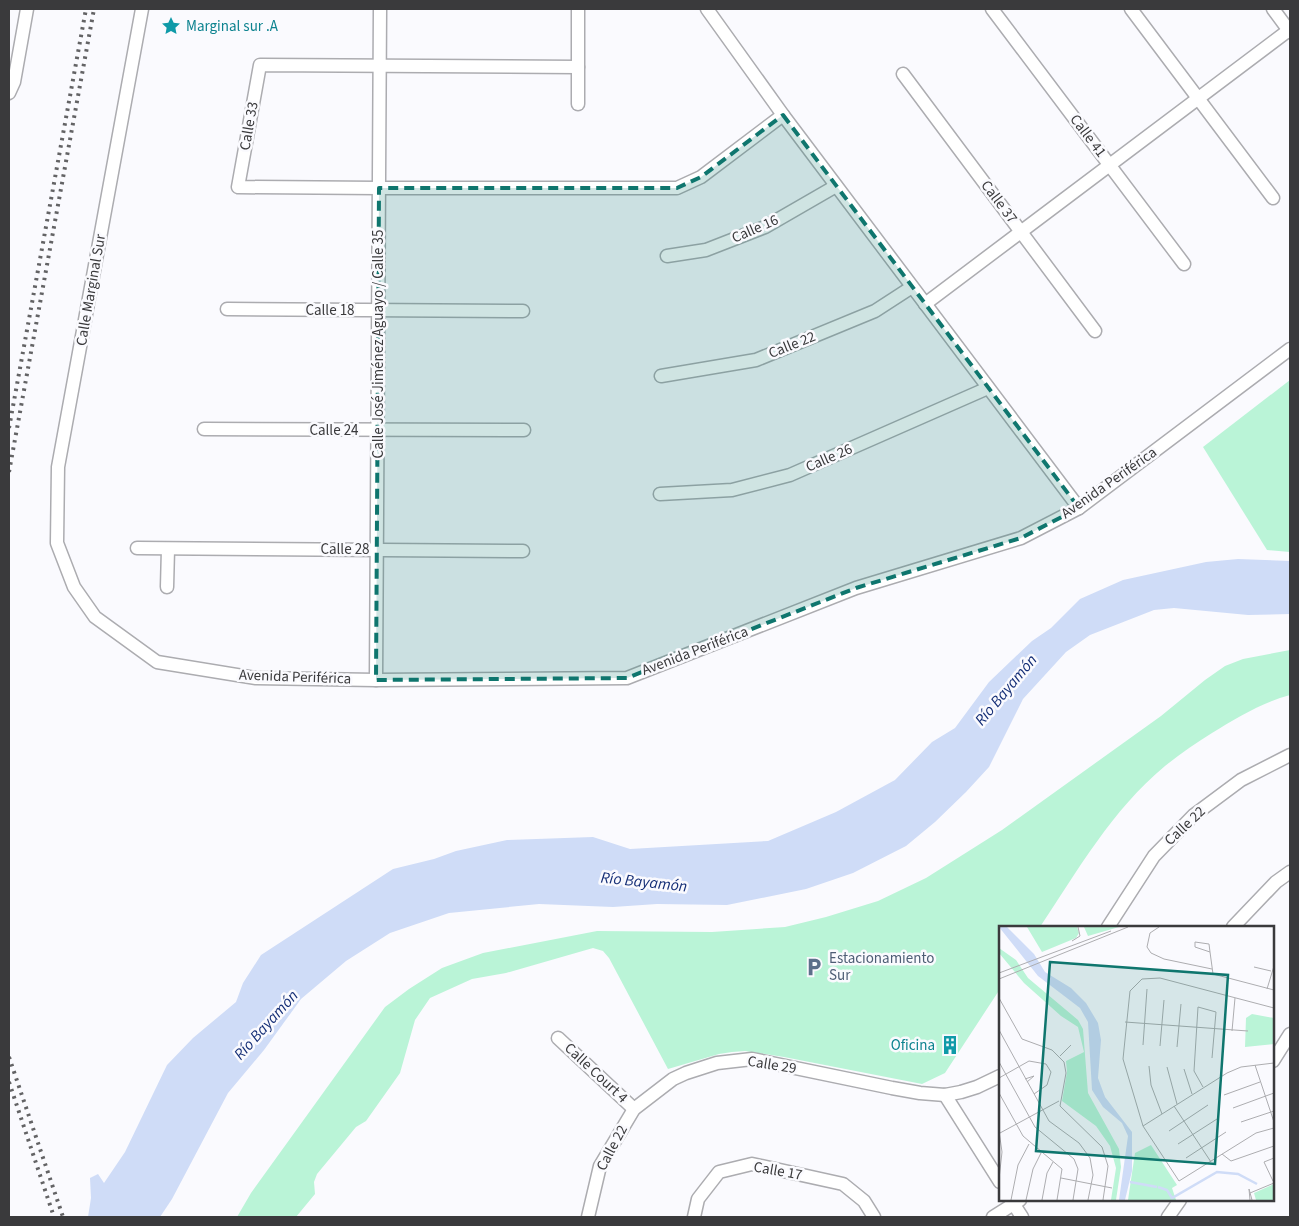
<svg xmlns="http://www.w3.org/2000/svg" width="1299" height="1226" viewBox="0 0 1299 1226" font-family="'Source Sans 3',sans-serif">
  <rect width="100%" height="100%" fill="#fafafe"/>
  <g fill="#baf4d7">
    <path d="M1290,380V552L1267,550L1203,447Z"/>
    <path d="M1290,650V695C1263,702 1236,718 1212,733C1196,743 1180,754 1165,766C1112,810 1078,870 1040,927H1000V989L945,1073L922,1084L784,1057L745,1051L732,1052L719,1054L668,1069L609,958L603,951L593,948L506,973L472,979L430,998L415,1020L400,1073L366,1121L356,1127L317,1174L314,1182L315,1194L296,1217H237L251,1193L385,1007L409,989L442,968L483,953L597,931L712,932L785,927L826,917L878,901L926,878L1002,830L1161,716L1205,680L1225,666L1243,659Z"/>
  </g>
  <path fill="#cfdcf7" d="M1238,559L1290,561V614L1248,615L1174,608L1154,610L1090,635L1066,652L1023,699L989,767L966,792L935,822L906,846L853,873L806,889L727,905L657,904L613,907L539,904L449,913L390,933L346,961L301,999L264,1050L228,1093L172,1199L160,1217H88L91,1198L90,1178L98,1174L104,1183L125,1152L167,1065L193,1038L236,1002L243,983L261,955L393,869L434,859L456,851L507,840L593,837L630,849L768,841L836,812L895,780L932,742L955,728L989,682L1032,641L1051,628L1080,599L1123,580L1206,562Z"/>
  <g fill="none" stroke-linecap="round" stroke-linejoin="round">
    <g stroke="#acacb0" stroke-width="15">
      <g id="street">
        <path d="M142,9L58,467L57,543L74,587L95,617L157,662L256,678L376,680L627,678L856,588L1021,538L1079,508L1290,349"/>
        <path d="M707,9L783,115L1079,508"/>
        <path d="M992,9L1184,264"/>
        <path d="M1131,9L1273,198"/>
        <path d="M1273,9L1290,32"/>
        <path d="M578,67L260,65L238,187L379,188H677L701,177L783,115"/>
        <path d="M903,74L1095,331"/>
        <path d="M9,93L14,82L27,9"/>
        <path d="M578,104V9"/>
        <path d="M667,256L706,250L765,227L836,186"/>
        <path d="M925,304L1289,30"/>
        <path d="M227,309L523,311"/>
        <path d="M661,376L756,360L875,311L912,287"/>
        <path d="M204,429L524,430"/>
        <path d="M660,494L732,490L790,475L988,388"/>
        <path d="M137,548L523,551"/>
        <path d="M167,587L168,549"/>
        <path d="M376,680L380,9"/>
        <path d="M1108,927L1154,856L1194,815L1241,780L1290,755"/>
        <path d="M1233,927L1276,882L1290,872"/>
        <path d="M558,1038L634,1109"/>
        <path d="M1273,1061L1290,1034"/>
        <path d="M945,1095L1000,1182"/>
        <path d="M1011,1200L1022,1217"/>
        <path d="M588,1217L600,1166L634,1109L673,1079L686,1073L717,1063L752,1059L892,1088L920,1093L945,1095L961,1092L977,1087L1000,1076"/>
        <path d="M694,1217L698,1199L719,1172L752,1164L843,1184L864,1201L874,1217"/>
        <path d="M993,1217L1020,1200"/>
        <path d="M1168,1217L1180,1200"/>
      </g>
    </g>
    <use href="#street" stroke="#fff" stroke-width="12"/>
    <g stroke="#636365" stroke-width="4" stroke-dasharray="2.5 5" stroke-linecap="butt">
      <path d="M9,428L86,9"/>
      <path d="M9,472L94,9"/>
      <path d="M9,1057L63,1217"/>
      <path d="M9,1082L54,1217"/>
    </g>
  </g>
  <path fill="#0f766e" fill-opacity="0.2" stroke="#0f766e" stroke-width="4" stroke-dasharray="10 6" stroke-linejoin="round" d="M783,115L1079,508L1021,538L856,588L627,678L376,680L379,188H677L701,177Z"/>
  <defs>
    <g id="sight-bare" transform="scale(1.5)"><path d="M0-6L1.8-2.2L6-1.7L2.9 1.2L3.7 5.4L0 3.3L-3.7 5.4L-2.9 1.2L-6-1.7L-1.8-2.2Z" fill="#0f9aa8" stroke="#fafafe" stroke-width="2.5" paint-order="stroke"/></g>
    <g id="parking-bare" transform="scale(1.5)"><path d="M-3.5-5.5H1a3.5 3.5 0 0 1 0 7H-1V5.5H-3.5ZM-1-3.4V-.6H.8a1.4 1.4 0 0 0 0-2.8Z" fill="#5c6f8a" stroke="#fafafe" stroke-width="2.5" paint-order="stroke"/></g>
    <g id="building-bare" transform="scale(1.5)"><path d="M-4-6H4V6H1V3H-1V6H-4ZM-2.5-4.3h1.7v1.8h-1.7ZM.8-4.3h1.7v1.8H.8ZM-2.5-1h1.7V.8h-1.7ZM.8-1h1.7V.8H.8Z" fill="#0f9aa8" stroke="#fafafe" stroke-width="2.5" paint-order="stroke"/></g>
  </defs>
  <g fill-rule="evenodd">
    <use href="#sight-bare" x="171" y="26"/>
    <use href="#parking-bare" x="814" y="967"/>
    <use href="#building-bare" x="950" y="1045"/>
  </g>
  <g text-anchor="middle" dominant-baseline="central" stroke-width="5" stroke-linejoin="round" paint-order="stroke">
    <g font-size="15" fill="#0d838f" stroke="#fafafe" text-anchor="start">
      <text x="186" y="26">Marginal sur .A</text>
      <text x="935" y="1045" text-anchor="end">Oficina</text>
    </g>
    <g font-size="15" fill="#3a3a3c" stroke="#fafafe">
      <text transform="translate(249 126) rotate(-80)">Calle 33</text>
      <text transform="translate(1088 136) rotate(53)">Calle 41</text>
      <text transform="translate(999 202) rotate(53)">Calle 37</text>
      <text transform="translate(755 229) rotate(-24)">Calle 16</text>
      <text transform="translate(91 290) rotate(-80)">Calle Marginal Sur</text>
      <text x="330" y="310">Calle 18</text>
      <text transform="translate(378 344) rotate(-90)">Calle José Jiménez Aguayo / Calle 35</text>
      <text transform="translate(792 345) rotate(-22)">Calle 22</text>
      <text x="334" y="430">Calle 24</text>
      <text transform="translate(829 458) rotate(-24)">Calle 26</text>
      <text transform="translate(1109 483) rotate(-35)">Avenida Periférica</text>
      <text x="345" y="549">Calle 28</text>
      <text transform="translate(695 651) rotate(-21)">Avenida Periférica</text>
      <text transform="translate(295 677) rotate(2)">Avenida Periférica</text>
      <text transform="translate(1185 826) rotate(-43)">Calle 22</text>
      <text transform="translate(772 1065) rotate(9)">Calle 29</text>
      <text transform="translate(596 1073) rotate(43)">Calle Court 4</text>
      <text transform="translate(612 1148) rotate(-62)">Calle 22</text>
      <text transform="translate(778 1171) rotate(10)">Calle 17</text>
    </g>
    <g font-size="15" fill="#4e5e75" stroke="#fafafe" text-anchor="start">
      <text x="829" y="958">Estacionamiento<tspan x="829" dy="17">Sur</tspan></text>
    </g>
    <g font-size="16" font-style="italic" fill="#142e76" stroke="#fafafe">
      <text transform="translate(1006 690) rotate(-50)">Río Bayamón</text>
      <text transform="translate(644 882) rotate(6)">Río Bayamón</text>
      <text transform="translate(266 1025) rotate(-48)">Río Bayamón</text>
    </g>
  </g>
  <g transform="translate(999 926)">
    <rect width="275" height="275" fill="#fafafe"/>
    <path d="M28,1H78L80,7L77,12L43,26ZM85,1H120L89,10ZM0,22L17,34L29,52L79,94L84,103L89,167L120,223L122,241L117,274H112L117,242L111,220L97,200L63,175L68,146L67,135L85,126L79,101L62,90L25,57L0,27ZM253,88L275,92V118L246,121L247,92ZM152,219L178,259L173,262L177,274H129L136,227ZM275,258V274H257L255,267Z" fill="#baf4d7"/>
    <path d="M0,1H8L35,28L46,46L72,62L87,77L99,97L102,114L99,152L106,171L133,206V245L126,274H120L129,210L123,197L104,181L93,164L89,96L81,82L39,50Z" fill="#cfdcf7"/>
    <path fill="none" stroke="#cfdcf7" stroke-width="2.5" d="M131,256L158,261M159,261L168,264L173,272L218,246L239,248L258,258"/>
    <path fill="none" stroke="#adadb0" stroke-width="1" d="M160,1L151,7L148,21L152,27L165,33L213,43M73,15L81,10L79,1M211,26L210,18L196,16V21L211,26L214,48L275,64M255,41L272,45M0,47L112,5M0,53L129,1M268,63L275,40M0,72L23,113L53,124L65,136L67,147L61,180L103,221L109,240L104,274M275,82L161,52L143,53L131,65L124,133L144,200L180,255L257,207L275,202M126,96L249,105M0,104L50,195L80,217L91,232L94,249L89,274M233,105L236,72M144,119L148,63M161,120L165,74M178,121L182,78M61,130L72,119M0,136L36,201L75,233L79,243L74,274M256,139L275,196M150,140L152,159L163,188M168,141L178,178M185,143L193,168M0,152L30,135L47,138L52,146L48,159L35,168M26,153L35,150L28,156M204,161L195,145L199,81L217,86L213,132M0,167L24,210L63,243L58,274M225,169L261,156M175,180L212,236M234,182L275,167M242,196L275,185M144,200L228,147L242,141L275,137M0,205L3,226L0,253M170,205L209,179M1,207L60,175M179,218L218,193M223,228L232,235L275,220M187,232L227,206M62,252L113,262M274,255L265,236L275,232M251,267L275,257M12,274L19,239L30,218M27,274L34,243L42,227M43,274L48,247L54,236M251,274L250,263L253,274"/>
    <path fill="#0f766e" fill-opacity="0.15" stroke="#0f766e" stroke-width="2.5" d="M51,36L229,49L216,238L37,225Z"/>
    <rect width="275" height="275" fill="none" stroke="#3a3a3c" stroke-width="2.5"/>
  </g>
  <rect width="1299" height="1226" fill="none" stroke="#3a3a3c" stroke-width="20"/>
</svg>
